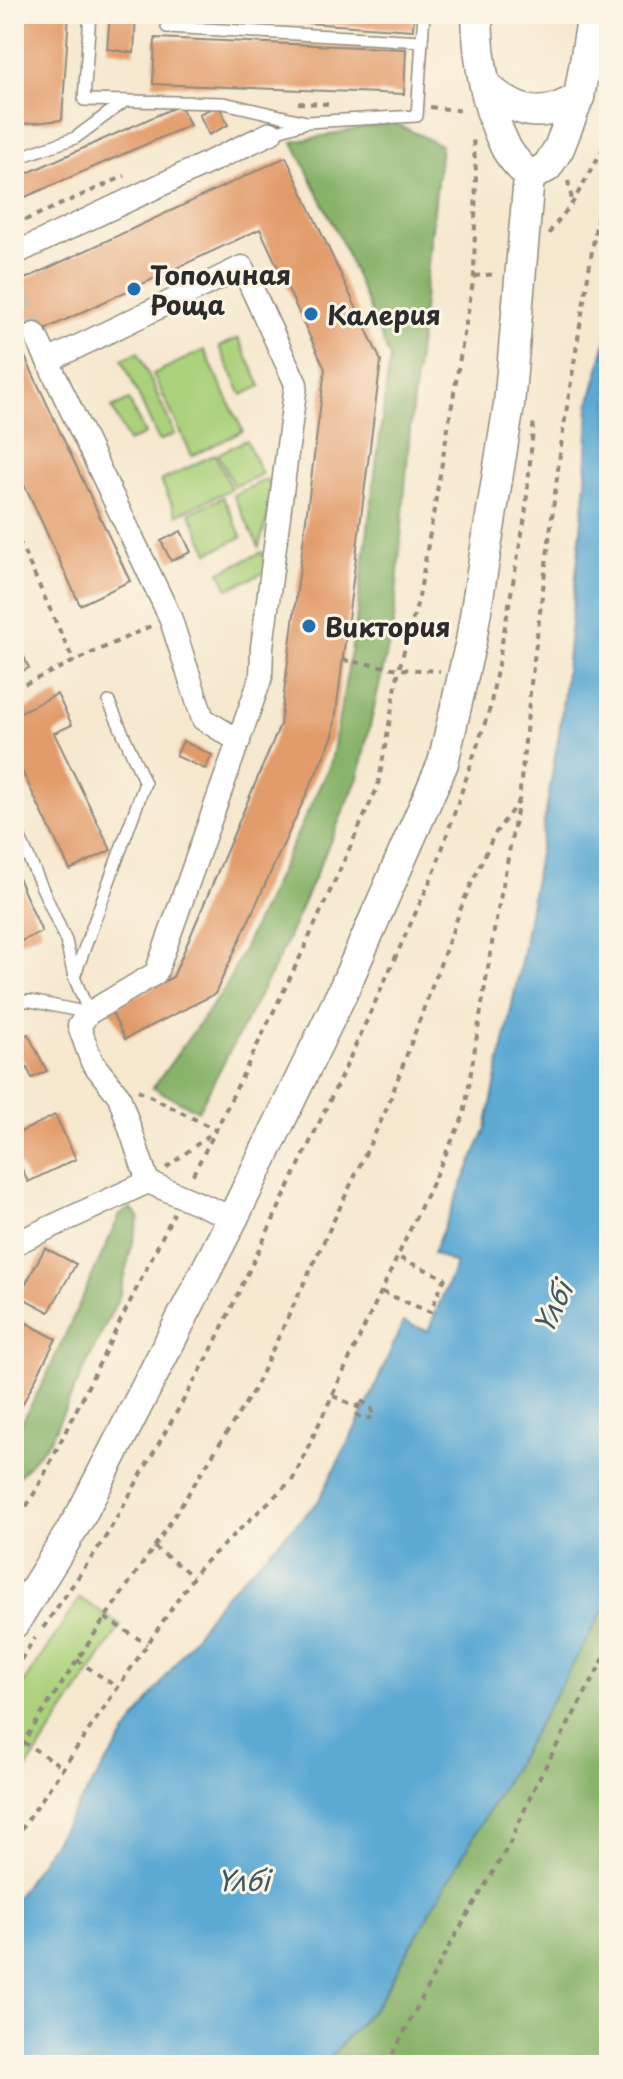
<svg xmlns="http://www.w3.org/2000/svg" width="623" height="2079" viewBox="0 0 623 2079" font-family="'Playpen Sans',sans-serif">
  <rect width="100%" height="100%" fill="#fcf5e5"/>
  <filter id="ink" filterUnits="userSpaceOnUse"><feTurbulence type="fractalNoise" baseFrequency=".0125" numOctaves="2"/><feDisplacementMap in="SourceGraphic" scale="16" xChannelSelector="R" yChannelSelector="G"/><feConvolveMatrix kernelMatrix="1 2 1 2 8 2 1 2 1" color-interpolation-filters="sRGB"/></filter>
  <filter id="wash" filterUnits="userSpaceOnUse"><feTurbulence type="fractalNoise" baseFrequency=".006" numOctaves="4" result="noise"/><feDisplacementMap in="SourceGraphic" scale="32" xChannelSelector="R" yChannelSelector="G"/><feGaussianBlur stdDeviation="1.8" result="paint"/><feColorMatrix in="noise" values="0 0 0 0 0 0 0 0 0 0 0 0 0 0 0 0 0 1.4 0 .05"/><feComposite in="paint" operator="in"/></filter>
  <g filter="url(#wash)">
    <rect width="100%" height="100%" fill="#f6e8cf"/>
    <g fill="#abd17b" stroke="#6b7e53" stroke-width="2">
      <path d="M238,338L261,386L242,395L219,347Z"/>
      <path d="M204,350L243,431L192,456L153,374Z"/>
      <path d="M138,352L175,434L159,441L122,359Z"/>
      <path d="M129,400L145,434L128,442L112,408Z"/>
      <path d="M246,440L262,474L234,487L218,454Z"/>
      <path d="M215,454L231,489L177,515L161,481Z"/>
      <path d="M267,479L274,494L259,547L233,495Z"/>
      <path d="M223,497L242,537L209,553L190,513Z"/>
      <path d="M262,552L270,570L228,589L220,572Z"/>
      <path d="M80,1598L121,1625L14,1788V1698Z"/>
    </g>
    <g fill="#88b36b" stroke="#5a6f4b" stroke-width="2">
      <path d="M392,122L441,145L410,428L394,621L358,778L279,958L198,1111L153,1088L226,986L331,762L355,629L390,358L340,238L293,142Z"/>
      <path d="M130,1208L139,1217L119,1297L50,1440L14,1482V1437L45,1379L120,1215Z"/>
      <path d="M609,1601V2040L597,2065H323L378,2003Z"/>
    </g>
    <path fill="#5ba9d4" stroke="#436a80" stroke-width="2" d="M609,330V1601L378,2003L323,2065H14V1901L135,1720L219,1602L318,1502L369,1401L403,1322L428,1331L456,1264L433,1253L486,1128L521,962L560,727L586,482L589,405Z"/>
    <g id="blocks">
      <g fill="#e29b6a">
        <path d="M14,14H69L62,120L14,125Z"/>
        <path d="M110,14H136L134,53L107,49Z"/>
        <path d="M197,14H414L413,30L197,16Z"/>
        <path d="M155,38L406,49L404,94L153,84Z"/>
        <path d="M180,105L190,125L14,202V179Z"/>
        <path d="M219,105L228,125L209,135L199,114Z"/>
        <path d="M286,157L381,361L333,736L215,994L125,1039L110,1009L173,977L280,725L325,369L260,229L18,342L130,581L80,605L14,462V284Z"/>
        <path d="M181,531L191,552L171,561L161,541Z"/>
        <path d="M14,635L29,668L14,675Z"/>
        <path d="M57,694L72,725L54,733L111,850L70,870L14,755V715Z"/>
        <path d="M183,741L212,755L205,769L176,756Z"/>
        <path d="M18,878L42,932L14,944V879Z"/>
        <path d="M16,1005L22,1017L14,1020V1006Z"/>
        <path d="M28,1034L47,1071L32,1078L14,1042Z"/>
        <path d="M55,1115L76,1159L28,1182L14,1152V1135Z"/>
        <path d="M45,1248L76,1264L49,1312L19,1296Z"/>
        <path d="M14,1316L56,1339L14,1421Z"/>
      </g>
    </g>
  </g>
  <g filter="url(#ink)">
    <use href="#blocks" fill-opacity="0" stroke="#908a7d" stroke-width="2"/>
    <g fill="none" stroke-linecap="round" stroke-linejoin="round">
      <path stroke="#cdc2ae" stroke-width="22" stroke-dasharray="22 11" stroke-linecap="butt" d="M14,291L35,334"/>
      <g stroke="#908a7d" stroke-width="14">
        <g id="lane">
          <path d="M90,14L84,100L224,103L307,122"/>
          <path d="M167,27L422,41L417,116L307,122L271,133"/>
          <path d="M422,41L424,14"/>
          <path d="M14,159L75,138L125,101"/>
          <path d="M14,825L66,941L74,977L89,1013"/>
          <path d="M74,977L145,783L109,702"/>
          <path d="M14,1001H31L89,1013"/>
        </g>
      </g>
      <g stroke="#908a7d" stroke-width="25">
        <g id="street">
          <path d="M14,254L271,133"/>
          <path d="M35,334L170,617L203,719L239,741"/>
          <path d="M48,361L242,267L296,384L262,647L261,677L156,973L89,1013L79,1026L92,1062L119,1096L148,1182"/>
          <path d="M14,1244L148,1182L233,1218"/>
        </g>
      </g>
      <g stroke="#908a7d" stroke-width="33">
        <g id="secondary">
          <path d="M477,14C478,58 486,108 506,148C511,158 522,168 529,177"/>
          <path d="M485,85C516,114 542,121 579,97"/>
          <path d="M14,1623L81,1515L233,1218L342,993L443,763L471,641L509,405L529,177L547,167L559,148L579,97L593,14"/>
        </g>
      </g>
      <g stroke="#908a7d" stroke-width="4" stroke-dasharray="6 6" stroke-linecap="butt">
        <path d="M298,103L329,104"/>
        <path d="M430,107L465,111"/>
        <path d="M568,181L572,200"/>
        <path d="M14,225L125,176"/>
        <path d="M550,234L551,230L573,202L609,138"/>
        <path d="M474,276L497,274"/>
        <path d="M14,530L74,662"/>
        <path d="M343,660L399,669L440,671"/>
        <path d="M14,689L153,625"/>
        <path d="M138,1090L216,1130L190,1180"/>
        <path d="M166,1168L216,1130L301,955L378,786L399,669L419,597L474,276L476,171L473,139"/>
        <path d="M382,1292L430,1312L445,1278L397,1257"/>
        <path d="M333,1396L358,1407"/>
        <path d="M361,1401L371,1407L374,1417L364,1419L355,1414Z"/>
        <path d="M14,1527L38,1487L174,1213"/>
        <path d="M154,1547L193,1576"/>
        <path d="M105,1618L147,1644"/>
        <path d="M43,1628L105,1538L208,1357L348,1062L435,870L490,708L525,517L534,418"/>
        <path d="M77,1660L118,1688"/>
        <path d="M14,1670L35,1638"/>
        <path d="M23,1742L64,1768"/>
        <path d="M14,1756L105,1618L161,1537L253,1391L387,1108L464,900L494,835L518,802"/>
        <path d="M14,1840L200,1567L293,1479L464,1115L494,931L519,800L531,683L562,438L609,145"/>
        <path d="M387,2065L448,1948L509,1845L536,1784L609,1649"/>
      </g>
      <use href="#lane" stroke="#fff" stroke-width="11"/>
      <use href="#street" stroke="#fff" stroke-width="22"/>
      <use href="#secondary" stroke="#fff" stroke-width="30"/>
    </g>
  </g>
  <g fill="#1f6fb2" stroke="#fcf5e5" stroke-width="3">
    <circle cx="134" cy="289" r="8"/>
    <circle cx="311" cy="314" r="8"/>
    <circle cx="309" cy="626" r="8"/>
  </g>
  <g text-anchor="middle" dominant-baseline="central" stroke-width="6" stroke-linejoin="round" paint-order="stroke">
    <g font-size="26" font-weight="bold" fill="#2b2b2b" stroke="#fcf5e5" text-anchor="start">
      <text x="150" y="274">Тополиная<tspan x="150" dy="30">Роща</tspan></text>
      <text x="327" y="314">Калерия</text>
      <text x="325" y="626">Виктория</text>
    </g>
    <g font-size="28" font-style="italic" fill="#3c5766" stroke="#fcf5e5">
      <text transform="translate(552 1307) rotate(-64)">Үлбі</text>
      <text x="243" y="1879">Үлбі</text>
    </g>
  </g>
  <rect width="623" height="2079" fill="none" stroke="#fcf5e5" stroke-width="48"/>
</svg>
